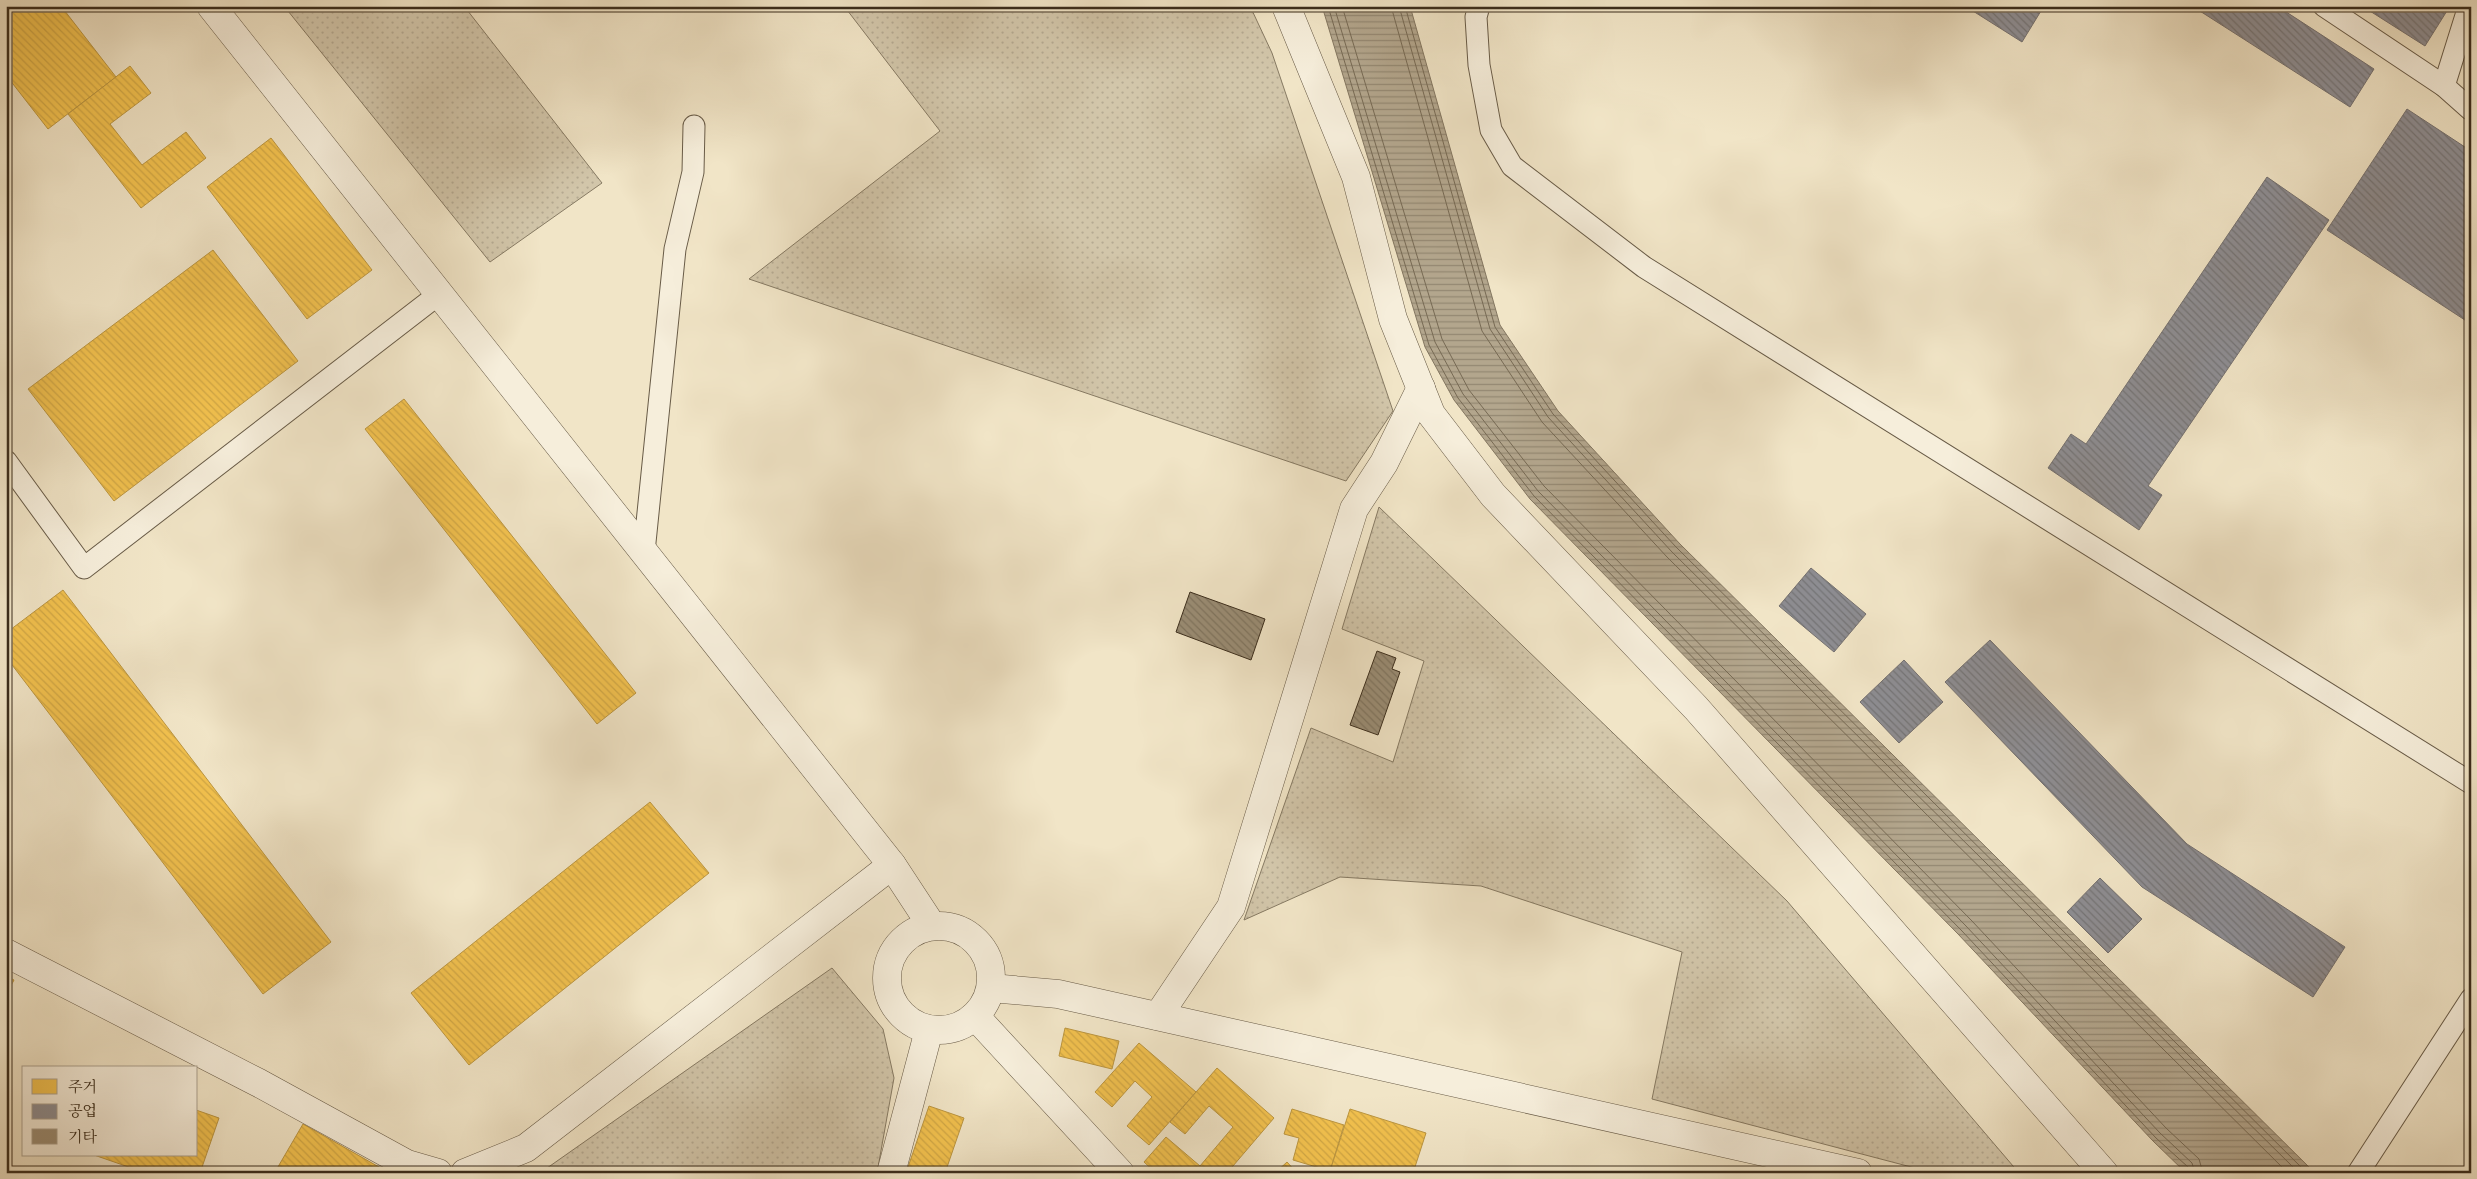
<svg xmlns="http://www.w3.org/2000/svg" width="2477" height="1179" viewBox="0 0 2477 1179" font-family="'IM FELL Double Pica','Noto Serif KR',serif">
  <defs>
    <pattern id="grass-dots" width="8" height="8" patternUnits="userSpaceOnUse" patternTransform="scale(1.25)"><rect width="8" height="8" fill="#d2c6aa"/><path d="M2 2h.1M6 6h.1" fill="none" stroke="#b5aa92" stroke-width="1.8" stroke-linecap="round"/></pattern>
    <pattern id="water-rules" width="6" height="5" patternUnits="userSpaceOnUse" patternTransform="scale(1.25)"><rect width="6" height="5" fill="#b3a68d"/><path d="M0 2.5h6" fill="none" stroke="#938872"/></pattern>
    <pattern id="homes-back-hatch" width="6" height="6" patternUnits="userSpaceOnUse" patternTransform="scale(1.25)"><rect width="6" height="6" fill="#f2c14e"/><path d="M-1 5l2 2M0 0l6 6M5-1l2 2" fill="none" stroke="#d0a644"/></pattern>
    <pattern id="industry-back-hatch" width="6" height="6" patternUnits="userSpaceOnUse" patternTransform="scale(1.25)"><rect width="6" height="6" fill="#8d8d92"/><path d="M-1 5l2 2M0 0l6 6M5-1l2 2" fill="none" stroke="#747476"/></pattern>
    <pattern id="building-back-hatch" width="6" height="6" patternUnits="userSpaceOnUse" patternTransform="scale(1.25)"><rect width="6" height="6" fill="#9a8d75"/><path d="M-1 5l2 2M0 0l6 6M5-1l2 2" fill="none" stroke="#7f745f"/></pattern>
  </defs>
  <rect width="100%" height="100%" fill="#f1e5c7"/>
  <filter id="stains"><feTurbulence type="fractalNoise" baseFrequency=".004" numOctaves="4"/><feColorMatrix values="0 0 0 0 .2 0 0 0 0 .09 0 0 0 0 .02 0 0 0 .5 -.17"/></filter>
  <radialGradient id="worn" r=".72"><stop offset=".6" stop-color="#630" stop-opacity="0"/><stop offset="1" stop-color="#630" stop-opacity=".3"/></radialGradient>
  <g fill="url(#grass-dots)" stroke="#867a63">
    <path d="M284,6H464L602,183L490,262Z"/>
    <path d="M844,6H1250L1272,53L1393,411L1346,481L749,279L940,131Z"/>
    <path d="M1379,507L1787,901L2019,1173H1934L1652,1099L1682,952L1481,886L1340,877L1244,920L1311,728L1393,762L1424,661L1342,629Z"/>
    <path d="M832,968L883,1029L894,1078L877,1173H540Z"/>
  </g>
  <path fill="url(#water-rules)" stroke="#837660" d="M1322,6H1410L1500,325L1558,411L1680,544L2315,1173H2186L2153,1141L1958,934L1530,499L1454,400L1425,347Z"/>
  <g fill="url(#homes-back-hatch)" stroke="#bb953f">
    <path d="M6,6H61L116,77L48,129L6,75Z"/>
    <path d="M130,66L151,93L110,124L142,165L186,132L206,158L141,208L68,114Z"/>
    <path d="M271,138L372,270L307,319L207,187Z"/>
    <path d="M213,250L298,361L114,501L28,389Z"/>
    <path d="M404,399L636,693L597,724L365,429Z"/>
    <path d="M63,590L331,942L263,994L6,657V633Z"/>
    <path d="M650,802L709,873L469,1065L411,993Z"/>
    <path d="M6,976L14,980L6,995Z"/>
    <path d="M1065,1028L1119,1041L1112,1069L1059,1056Z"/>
    <path d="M1139,1043L1196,1092L1149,1145L1127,1126L1152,1097L1135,1081L1112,1107L1095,1092Z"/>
    <path d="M1217,1068L1274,1118L1227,1173H1156L1144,1162L1166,1137L1200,1166L1233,1127L1209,1106L1185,1134L1170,1122Z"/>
    <path d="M929,1106L964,1118L945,1173H906Z"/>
    <path d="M1292,1109L1344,1125L1330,1171L1293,1160L1299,1138L1284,1134Z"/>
    <path d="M1350,1109L1426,1133L1413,1173L1330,1171Z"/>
    <path d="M196,1110L219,1118L200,1173H146L94,1155H196Z"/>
    <path d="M303,1124L379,1167L376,1173L275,1172Z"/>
    <path d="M1287,1162L1297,1173H1275Z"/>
  </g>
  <g fill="url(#industry-back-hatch)" stroke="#74706f">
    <path d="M1965,6H2044L2022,42Z"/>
    <path d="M2192,6H2277L2374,69L2350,107Z"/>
    <path d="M2362,6H2450L2425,46Z"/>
    <path d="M2407,109L2471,151V324L2327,230Z"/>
    <path d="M2267,177L2329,220L2148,486L2162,495L2139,530L2048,468L2071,434L2086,444Z"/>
    <path d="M1811,568L1866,614L1834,652L1779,606Z"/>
    <path d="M1990,640L2187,844L2345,947L2313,997L2142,887L1945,682Z"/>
    <path d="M1904,660L1943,702L1899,743L1860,702Z"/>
    <path d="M2100,878L2142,919L2108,953L2067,912Z"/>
  </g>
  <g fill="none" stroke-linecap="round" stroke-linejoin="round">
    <g stroke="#776a54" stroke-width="1">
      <path d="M1328,6L1429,345L1458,398L1534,496L1962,931L2156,1138L2188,1167L2189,1173"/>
      <path d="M1334,6L1435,342L1463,394L1538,491L1966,926L2160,1133L2192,1163L2195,1173"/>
      <path d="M1342,6L1442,339L1469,390L1544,486L1972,921L2166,1128L2199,1159L2203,1173"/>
      <path d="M1391,6L1482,331L1542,422L1667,557L2288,1173"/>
      <path d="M1399,6L1490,329L1548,417L1672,552L2299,1173"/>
      <path d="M1405,6L1495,327L1553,414L1676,547L2307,1173"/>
    </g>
  </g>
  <g fill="url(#building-back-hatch)" stroke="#3b2d1c">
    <path d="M1190,592L1265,619L1251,660L1176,632Z"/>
    <path d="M1377,651L1396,658L1392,669L1400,672L1378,735L1350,725Z"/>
  </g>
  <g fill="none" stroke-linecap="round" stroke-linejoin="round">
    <g stroke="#685b47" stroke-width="23">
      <g id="service">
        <path d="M1479,6L1476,17L1479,65L1491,130L1512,166L1644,267L2471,783"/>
        <path d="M2324,6L2444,86L2471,110"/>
        <path d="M2444,86L2469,6"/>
        <path d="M6,461L84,568L439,294"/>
        <path d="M644,552L675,249L693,172L694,126"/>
        <path d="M2358,1173L2471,999"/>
      </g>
    </g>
    <g stroke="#685b47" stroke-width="29">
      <g id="minor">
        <path d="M211,6L892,865L932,926"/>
        <circle cx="939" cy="978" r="52"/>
        <path d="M6,953L259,1083L407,1164L438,1173"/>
        <path d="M991,988L1058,994L1858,1173"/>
        <path d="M975,1016L1120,1173"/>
        <path d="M1158,1016L1231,907L1354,509L1384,463L1421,388"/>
        <path d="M465,1173L526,1148L892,865"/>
        <path d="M891,1173L929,1030"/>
      </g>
    </g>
    <g stroke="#685b47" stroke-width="29">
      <path id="tertiary" d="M1286,6L1356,177L1393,319L1431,414L1493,495L1696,708L2104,1173"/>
    </g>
    <use href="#service" stroke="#f6eedb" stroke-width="21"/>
    <use href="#minor" stroke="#f6eedb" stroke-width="28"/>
    <use href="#tertiary" stroke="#f6eedb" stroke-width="28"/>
  </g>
  <rect width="2477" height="1179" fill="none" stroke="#f1e5c7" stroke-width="25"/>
  <rect x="8" y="8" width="2462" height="1164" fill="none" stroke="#3b2d1c" stroke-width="2.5"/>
  <rect x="12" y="12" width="2452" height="1154" fill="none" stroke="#3b2d1c"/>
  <rect x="22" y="1066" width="175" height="90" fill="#f6eedb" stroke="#aba18f"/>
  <rect x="32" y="1079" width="25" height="15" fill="#f2c14e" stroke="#aba18f"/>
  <text x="68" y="1092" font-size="15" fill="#3b2d1c">주거</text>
  <rect x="32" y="1104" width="25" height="15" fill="#8d8d92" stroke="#aba18f"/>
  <text x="68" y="1116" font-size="15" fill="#3b2d1c">공업</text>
  <rect x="32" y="1129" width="25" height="15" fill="#9a8d75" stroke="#aba18f"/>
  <text x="68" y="1142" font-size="15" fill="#3b2d1c">기타</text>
  <rect width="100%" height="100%" filter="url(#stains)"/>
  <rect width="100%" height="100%" fill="url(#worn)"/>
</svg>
